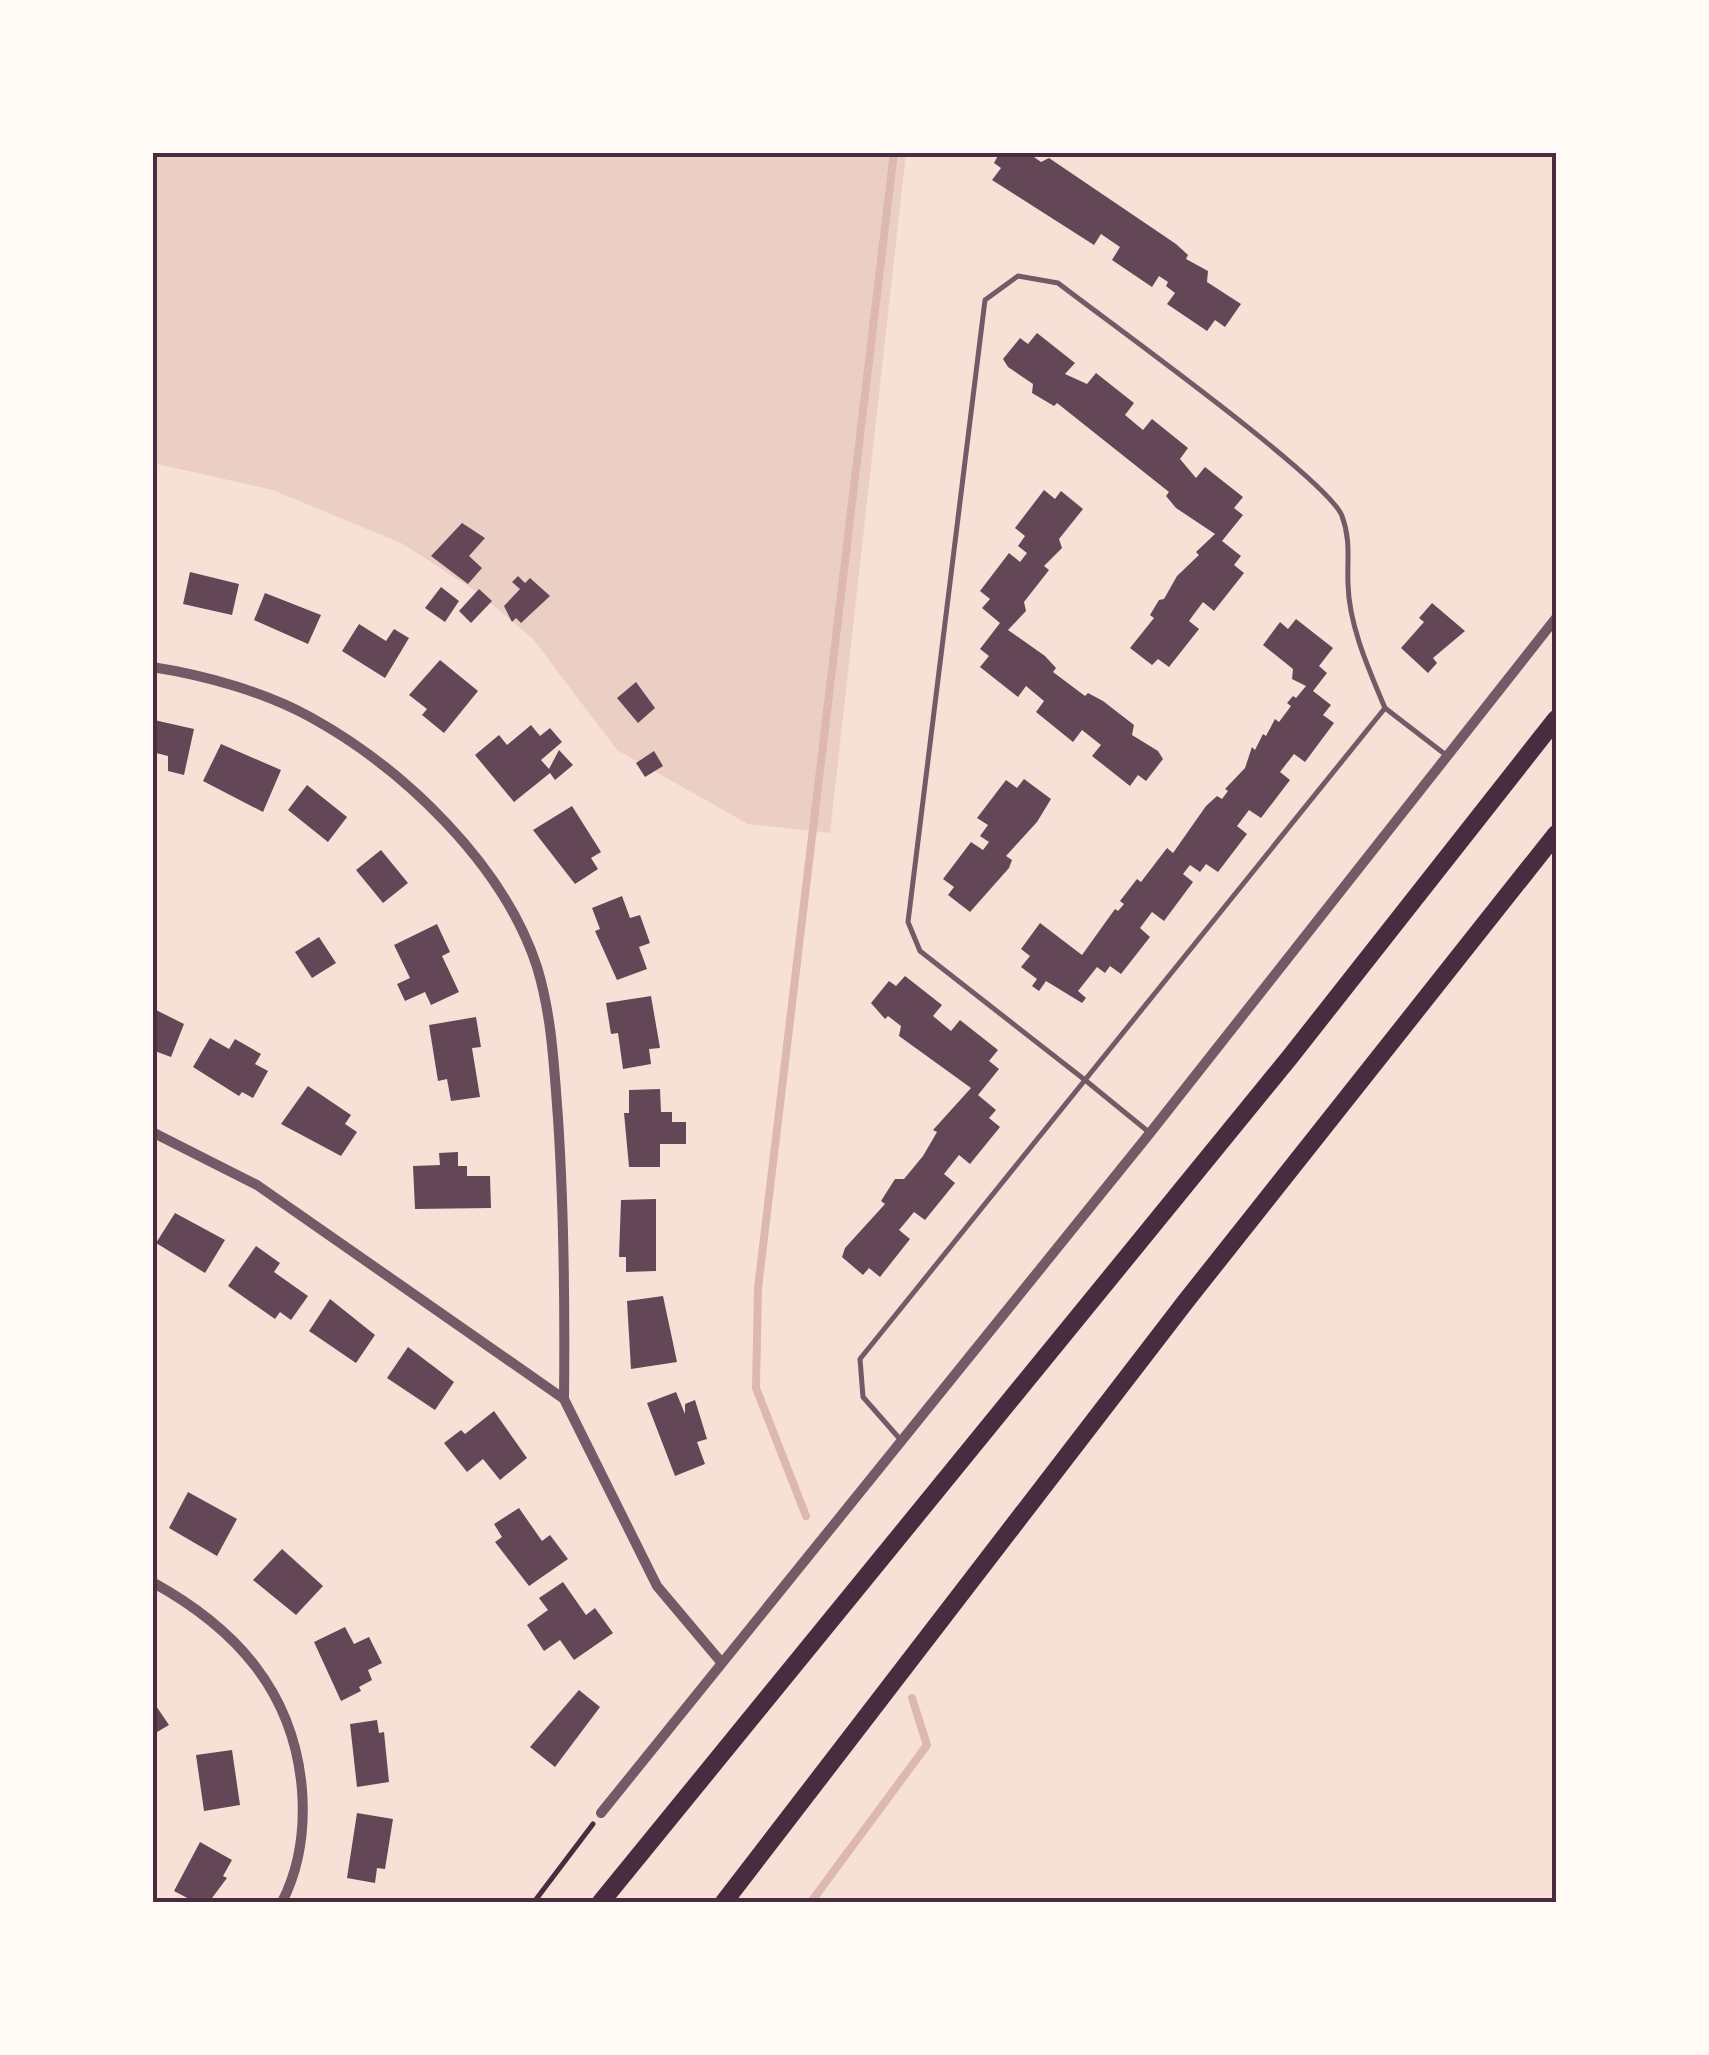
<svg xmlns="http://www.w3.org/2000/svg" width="1709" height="2055" viewBox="0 0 1709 2055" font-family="Poppins,sans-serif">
  <rect width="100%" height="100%" fill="#f7e1d7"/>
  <path fill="#ebcfc5" d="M152,153H906L830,833L748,824L617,750L533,639L480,594L403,544L273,490L153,463Z"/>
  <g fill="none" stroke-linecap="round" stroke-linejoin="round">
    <g stroke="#dcb8b0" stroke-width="8">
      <path d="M806,1516L756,1388L758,1288L894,152"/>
      <path d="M811,1902L927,1745L912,1698"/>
    </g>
  </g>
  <g fill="#644757">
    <path d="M1000,152H1027L1041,162L1049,158L1176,244L1188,255L1186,259L1208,271L1207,282L1241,304L1225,327L1215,320L1207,331L1167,304L1175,293L1166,286L1168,282L1159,276L1152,287L1112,260L1120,247L1101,234L1094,245L992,180L1001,168L994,163Z"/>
    <path d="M1037,333L1075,363L1065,374L1087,384L1096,373L1134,403L1125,415L1143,430L1152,419L1188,448L1180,459L1196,478L1205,467L1243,497L1234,508L1243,515L1222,541L1241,556L1234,565L1244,573L1214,611L1203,602L1194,614L1189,621L1199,629L1169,667L1158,659L1152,665L1130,648L1154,618L1150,615L1159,600L1164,599L1177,576L1199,555L1196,552L1215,534L1176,508L1166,496L1169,492L1057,403L1054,406L1032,393L1033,384L1008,367L1003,359L1020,338L1028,344Z"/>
    <path d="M1044,490L1055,499L1061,491L1083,509L1059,539L1062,548L1044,566L1049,570L1024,602L1026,611L1008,630L1045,656L1056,668L1053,672L1085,696L1088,693L1103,701L1134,725L1132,735L1158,751L1163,759L1146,781L1138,775L1130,786L1092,756L1101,745L1082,730L1073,742L1036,712L1044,701L1026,686L1018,697L980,667L989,656L980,649L1000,623L982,608L990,599L980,591L1009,553L1020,562L1027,553L1018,546L1025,536L1015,528Z"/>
    <path d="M462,523L485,538L469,556L482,568L468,584L431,556Z"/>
    <path d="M190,572L239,584L232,615L183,604Z"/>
    <path d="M518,576L525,583L530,578L550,596L521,623L516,618L512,622L504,606L520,589L512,582Z"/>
    <path d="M441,587L459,601L445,622L425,608Z"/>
    <path d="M479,589L492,601L471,623L459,611Z"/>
    <path d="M265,593L321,615L308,644L254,620Z"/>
    <path d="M1432,603L1465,631L1433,658L1437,663L1428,673L1401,648L1424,622L1419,618Z"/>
    <path d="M1296,619L1333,648L1319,666L1327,673L1313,691L1331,705L1323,715L1334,723L1305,762L1294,754L1280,772L1290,780L1261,818L1249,810L1237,826L1247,834L1218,872L1206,864L1200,872L1190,865L1183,874L1193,882L1164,921L1152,912L1140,928L1150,937L1121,974L1110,966L1105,973L1097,967L1078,991L1086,998L1082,1003L1046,981L1039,991L1032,986L1037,979L1021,967L1030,956L1021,949L1040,923L1082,955L1115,909L1118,911L1124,904L1120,901L1137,879L1141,882L1167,848L1173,853L1206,806L1217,796L1222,799L1228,791L1225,789L1245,768L1252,747L1255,750L1263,734L1266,736L1275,719L1279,722L1291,706L1287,703L1293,696L1296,698L1306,686L1292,679L1293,669L1263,645L1280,622L1288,629Z"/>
    <path d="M359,624L386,641L394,629L409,638L385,678L342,651Z"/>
    <path d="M440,660L478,691L444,733L422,715L427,709L409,695Z"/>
    <path d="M636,682L655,708L638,723L617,698Z"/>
    <path d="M154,720L194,729L184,775L168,771V756L152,752Z"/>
    <path d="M531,725L540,736L550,728L562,742L541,760L549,769L559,750L573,765L555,780L550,773L514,802L475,755L499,735L507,745Z"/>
    <path d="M221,744L281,770L263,812L203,781Z"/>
    <path d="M654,751L663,766L645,777L636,763Z"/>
    <path d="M1024,779L1051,799L1037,822L1006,856L1012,860L1009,868L970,912L948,895L954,887L943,879L971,842L983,850L989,842L980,836L988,825L977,818L1006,780L1017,788Z"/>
    <path d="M307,785L347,817L328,842L288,810Z"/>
    <path d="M572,806L601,852L591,858L598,869L575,884L533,830Z"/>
    <path d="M381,850L408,883L383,903L356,870Z"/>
    <path d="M622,896L630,918L640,915L650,943L639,947L647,969L617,980L595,931L600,929L592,908Z"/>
    <path d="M437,924L450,952L442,956L459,992L431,1005L425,992L405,1001L397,984L410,978L394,945Z"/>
    <path d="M319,937L336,963L312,978L295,952Z"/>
    <path d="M905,976L942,1005L933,1016L951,1031L960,1020L998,1050L989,1061L999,1069L978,1095L996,1110L989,1118L1000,1127L970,1164L959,1155L944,1174L955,1183L925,1220L914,1212L899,1230L910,1239L880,1277L869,1268L863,1275L842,1257L845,1248L885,1204L881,1201L895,1179H904L923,1156L937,1132L933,1130L971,1088L899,1036L901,1026L888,1016L885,1019L871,1003L889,981L896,986Z"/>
    <path d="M651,996L660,1048L649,1049L651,1064L623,1069L618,1033L611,1034L606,1003Z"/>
    <path d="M152,1008L184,1024L171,1057L152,1050Z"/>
    <path d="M476,1017L481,1047L472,1048L480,1097L451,1101L447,1079L438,1081L429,1025Z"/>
    <path d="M210,1038L229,1049L235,1039L261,1054L255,1064L268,1071L253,1098L242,1092L239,1096L193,1067Z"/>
    <path d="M308,1086L351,1115L345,1124L357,1132L341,1156L281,1124Z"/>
    <path d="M660,1089L661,1112H672V1122H686V1144H660V1167H629L624,1113H629V1090Z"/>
    <path d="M458,1152V1166H467V1176H490L491,1208L415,1209L413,1166L440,1165L439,1153Z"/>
    <path d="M656,1199V1271L626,1272V1257H619L621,1200Z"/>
    <path d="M175,1213L225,1240L205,1273L156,1243Z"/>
    <path d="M256,1246L280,1263L274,1272L308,1296L291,1320L280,1312L275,1319L228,1286Z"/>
    <path d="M663,1296L677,1362L631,1369L627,1301Z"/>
    <path d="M330,1299L375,1335L356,1363L309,1331Z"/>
    <path d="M408,1347L454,1382L435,1410L387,1378Z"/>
    <path d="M676,1392L685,1414V1404L695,1400L707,1439L697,1442L705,1464L675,1476L647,1403Z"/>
    <path d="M494,1411L527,1458L500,1480L483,1459L467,1472L444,1443L461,1430L465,1434Z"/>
    <path d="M188,1492L237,1519L217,1556L169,1528Z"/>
    <path d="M519,1508L542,1541L550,1535L568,1559L529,1586L495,1542L502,1537L494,1524Z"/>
    <path d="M282,1549L323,1586L296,1615L253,1580Z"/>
    <path d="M563,1582L586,1615L595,1608L613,1633L574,1660L560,1640L544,1651L527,1625L548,1610L539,1598Z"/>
    <path d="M345,1627L354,1644L369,1637L382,1663L368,1670L372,1680L359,1687L361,1691L341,1701L314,1642Z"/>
    <path d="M579,1690L600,1707L555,1767L530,1747Z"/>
    <path d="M152,1700L169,1725L152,1735Z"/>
    <path d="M377,1720L379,1733L384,1732L389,1782L357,1787L350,1724Z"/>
    <path d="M232,1750L240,1805L204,1811L196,1755Z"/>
    <path d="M357,1813L393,1819L385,1869L377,1868L375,1883L347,1878Z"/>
    <path d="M200,1842L232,1860L223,1876L227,1878L209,1902H195L174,1891Z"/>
  </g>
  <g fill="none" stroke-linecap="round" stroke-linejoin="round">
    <path stroke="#4a2c40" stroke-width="5" d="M534,1902L593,1824"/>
    <g stroke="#755966" stroke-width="5">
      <path d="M1018,276L1058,283C1103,318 1329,480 1342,516C1351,540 1347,559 1348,584C1349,626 1369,670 1385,708L1085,1080L920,951L908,922L985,300Z"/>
      <path d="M1385,708L1446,755"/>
      <path d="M899,1438L863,1397L860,1359L1085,1080L1150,1133"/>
    </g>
    <g stroke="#755966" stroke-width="10">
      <path d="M152,667C204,675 266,692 312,718C404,769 504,865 537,967C552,1016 554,1067 558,1118C564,1211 565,1305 564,1399"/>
      <path d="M152,1132L257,1185L564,1399L657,1586L721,1662"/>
      <path d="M152,1582C236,1628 294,1692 302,1790C305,1830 300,1867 282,1902"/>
      <path d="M601,1813L1150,1133L1556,618"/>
    </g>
    <g stroke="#4a2c40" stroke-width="18">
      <path d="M601,1902L1290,1057L1556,719"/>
      <path d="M724,1902L1186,1301L1556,834"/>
    </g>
  </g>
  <rect width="1709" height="2055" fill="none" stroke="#fffaf5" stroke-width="310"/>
  <rect x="155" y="155" width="1399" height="1745" fill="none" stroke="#4a2c40" stroke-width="4"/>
</svg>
